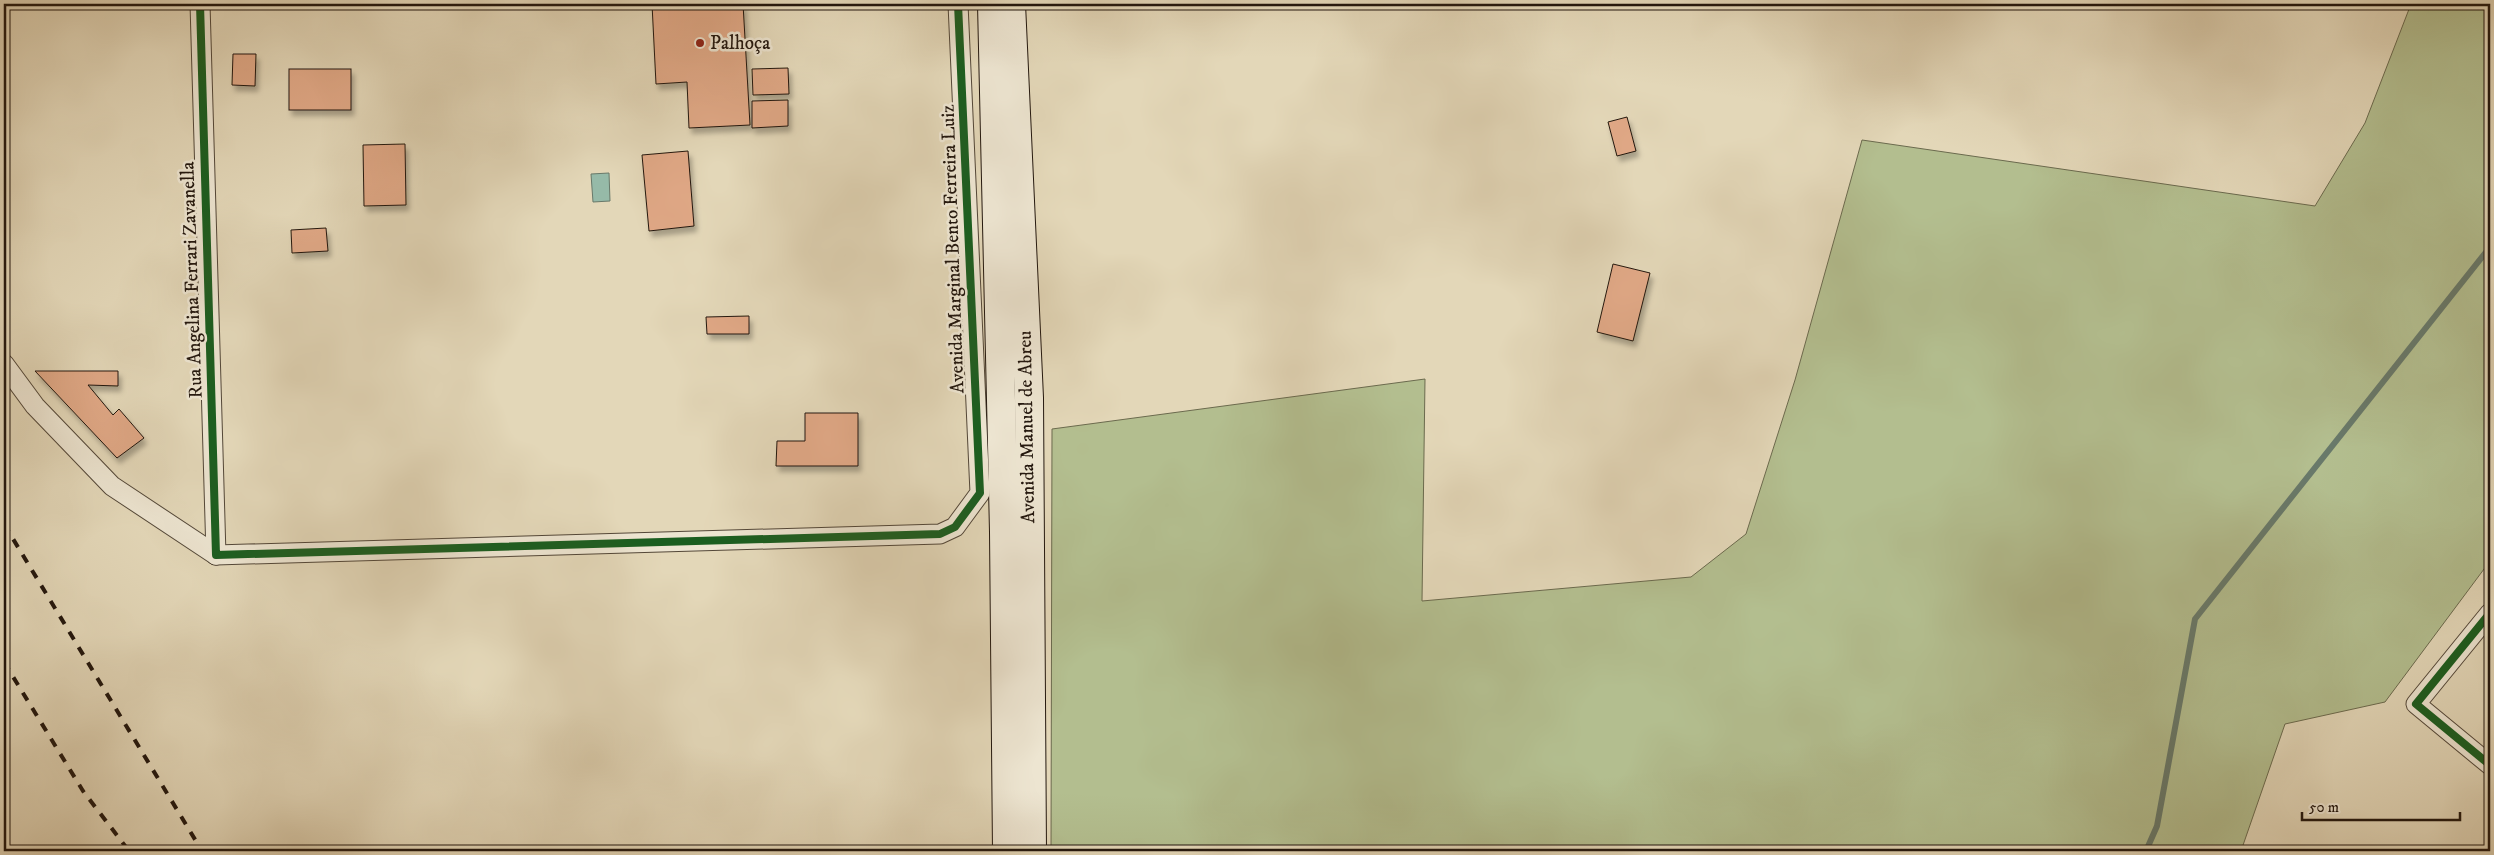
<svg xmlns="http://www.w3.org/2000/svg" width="2494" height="855" viewBox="0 0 2494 855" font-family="'IM FELL DW Pica',serif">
  <defs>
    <filter id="shadow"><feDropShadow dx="3" dy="5.5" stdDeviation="2.5" flood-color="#0004"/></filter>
  </defs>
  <rect width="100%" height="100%" fill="#e3d7b8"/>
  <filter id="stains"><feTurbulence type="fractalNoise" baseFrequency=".004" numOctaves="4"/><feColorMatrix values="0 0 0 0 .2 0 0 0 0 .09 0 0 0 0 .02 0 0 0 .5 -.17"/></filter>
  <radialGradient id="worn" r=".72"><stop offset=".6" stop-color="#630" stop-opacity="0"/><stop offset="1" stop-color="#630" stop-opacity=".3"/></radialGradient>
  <path fill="#b3be8f" stroke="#6b6a4e" d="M2411,4H2490V561L2385,702L2285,724L2241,851H1051L1052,429L1425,379L1422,601L1691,577L1746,534L1795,380L1862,140L2315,206L2365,123Z"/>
  <path fill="#96baa8" stroke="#68796a" d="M609,173L610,201L593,202L591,174Z"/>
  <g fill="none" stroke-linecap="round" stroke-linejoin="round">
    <path stroke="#68796a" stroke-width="6" d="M2146,851L2157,826L2195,619L2490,247"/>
  </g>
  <g fill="#e0a886" stroke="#23170e" filter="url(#shadow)">
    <path d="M652,4H743L750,125L689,128L687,82L656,84Z"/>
    <path d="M233,54H256L255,86L232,85Z"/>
    <path d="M788,68L789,94L753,95L752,69Z"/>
    <rect x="289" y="69" width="62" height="41"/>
    <path d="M788,100V126L752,128V101Z"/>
    <path d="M1627,117L1636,151L1617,156L1608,122Z"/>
    <path d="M405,144L406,205L364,206L363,145Z"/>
    <path d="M688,151L694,226L649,231L642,155Z"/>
    <path d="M326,228L328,251L292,253L291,230Z"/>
    <path d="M1613,264L1650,273L1633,341L1597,332Z"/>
    <path d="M749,316V334H707L706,317Z"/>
    <path d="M35,371H118V386L88,385L113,415L119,409L144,438L117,458Z"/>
    <path d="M805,413H858V466H776L777,441H805Z"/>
  </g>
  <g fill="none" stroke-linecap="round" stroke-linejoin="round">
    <g stroke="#534738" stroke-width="21">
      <g id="minor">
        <path d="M200,4L216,555"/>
        <path d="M4,364L35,406L112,486L216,555"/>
        <path d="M216,555L940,534L955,527L980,493L958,4"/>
        <path d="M2490,613L2416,704L2490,765"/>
      </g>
    </g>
    <g stroke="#23170e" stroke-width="30">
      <g id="secondary">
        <path d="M992,4L1004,532L1007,851"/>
        <path d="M1011,4L1029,398L1032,851"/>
      </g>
    </g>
    <use href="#minor" stroke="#ede5d1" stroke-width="19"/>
    <use href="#secondary" stroke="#ede5d1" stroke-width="28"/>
    <g stroke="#23170e" stroke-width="4" stroke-dasharray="9 9" stroke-linecap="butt">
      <path d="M4,524L202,851"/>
      <path d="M4,662L83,791L129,851"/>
    </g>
    <g stroke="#ede5d1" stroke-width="11">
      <g id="cycleway">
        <path d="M200,4L216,555L940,534L955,527L980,493L958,4"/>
        <path d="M2490,613L2416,704L2490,765"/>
      </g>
    </g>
    <use href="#cycleway" stroke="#1b5e20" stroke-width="8"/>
  </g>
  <circle fill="#8f2418" stroke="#ede5d1" stroke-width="2" cx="700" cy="43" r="5"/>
  <g text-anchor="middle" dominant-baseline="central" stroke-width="5" stroke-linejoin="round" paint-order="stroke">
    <g font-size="19" fill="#23170e" stroke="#ede5d1" text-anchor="start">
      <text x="710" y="43">Palhoça</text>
    </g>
    <g font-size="19" fill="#23170e" stroke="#ede5d1">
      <text transform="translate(953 249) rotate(-92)">Avenida Marginal Bento Ferreira Luiz</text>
      <text transform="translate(192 280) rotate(-92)">Rua Angelina Ferrari Zavanella</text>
      <text transform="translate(1027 427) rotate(-91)">Avenida Manuel de Abreu</text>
    </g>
  </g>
  <rect width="2494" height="855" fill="none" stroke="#e3d7b8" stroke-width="20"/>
  <rect x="5" y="5" width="2484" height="845" fill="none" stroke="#23170e" stroke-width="2.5"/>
  <rect x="10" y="10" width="2474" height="835" fill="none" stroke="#23170e"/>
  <path d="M2302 812v8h158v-8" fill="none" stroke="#23170e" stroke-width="2.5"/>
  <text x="2309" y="812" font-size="15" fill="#23170e" stroke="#ede5d1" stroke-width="4" paint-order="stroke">50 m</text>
  <rect width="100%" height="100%" filter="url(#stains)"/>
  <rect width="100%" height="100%" fill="url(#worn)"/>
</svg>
